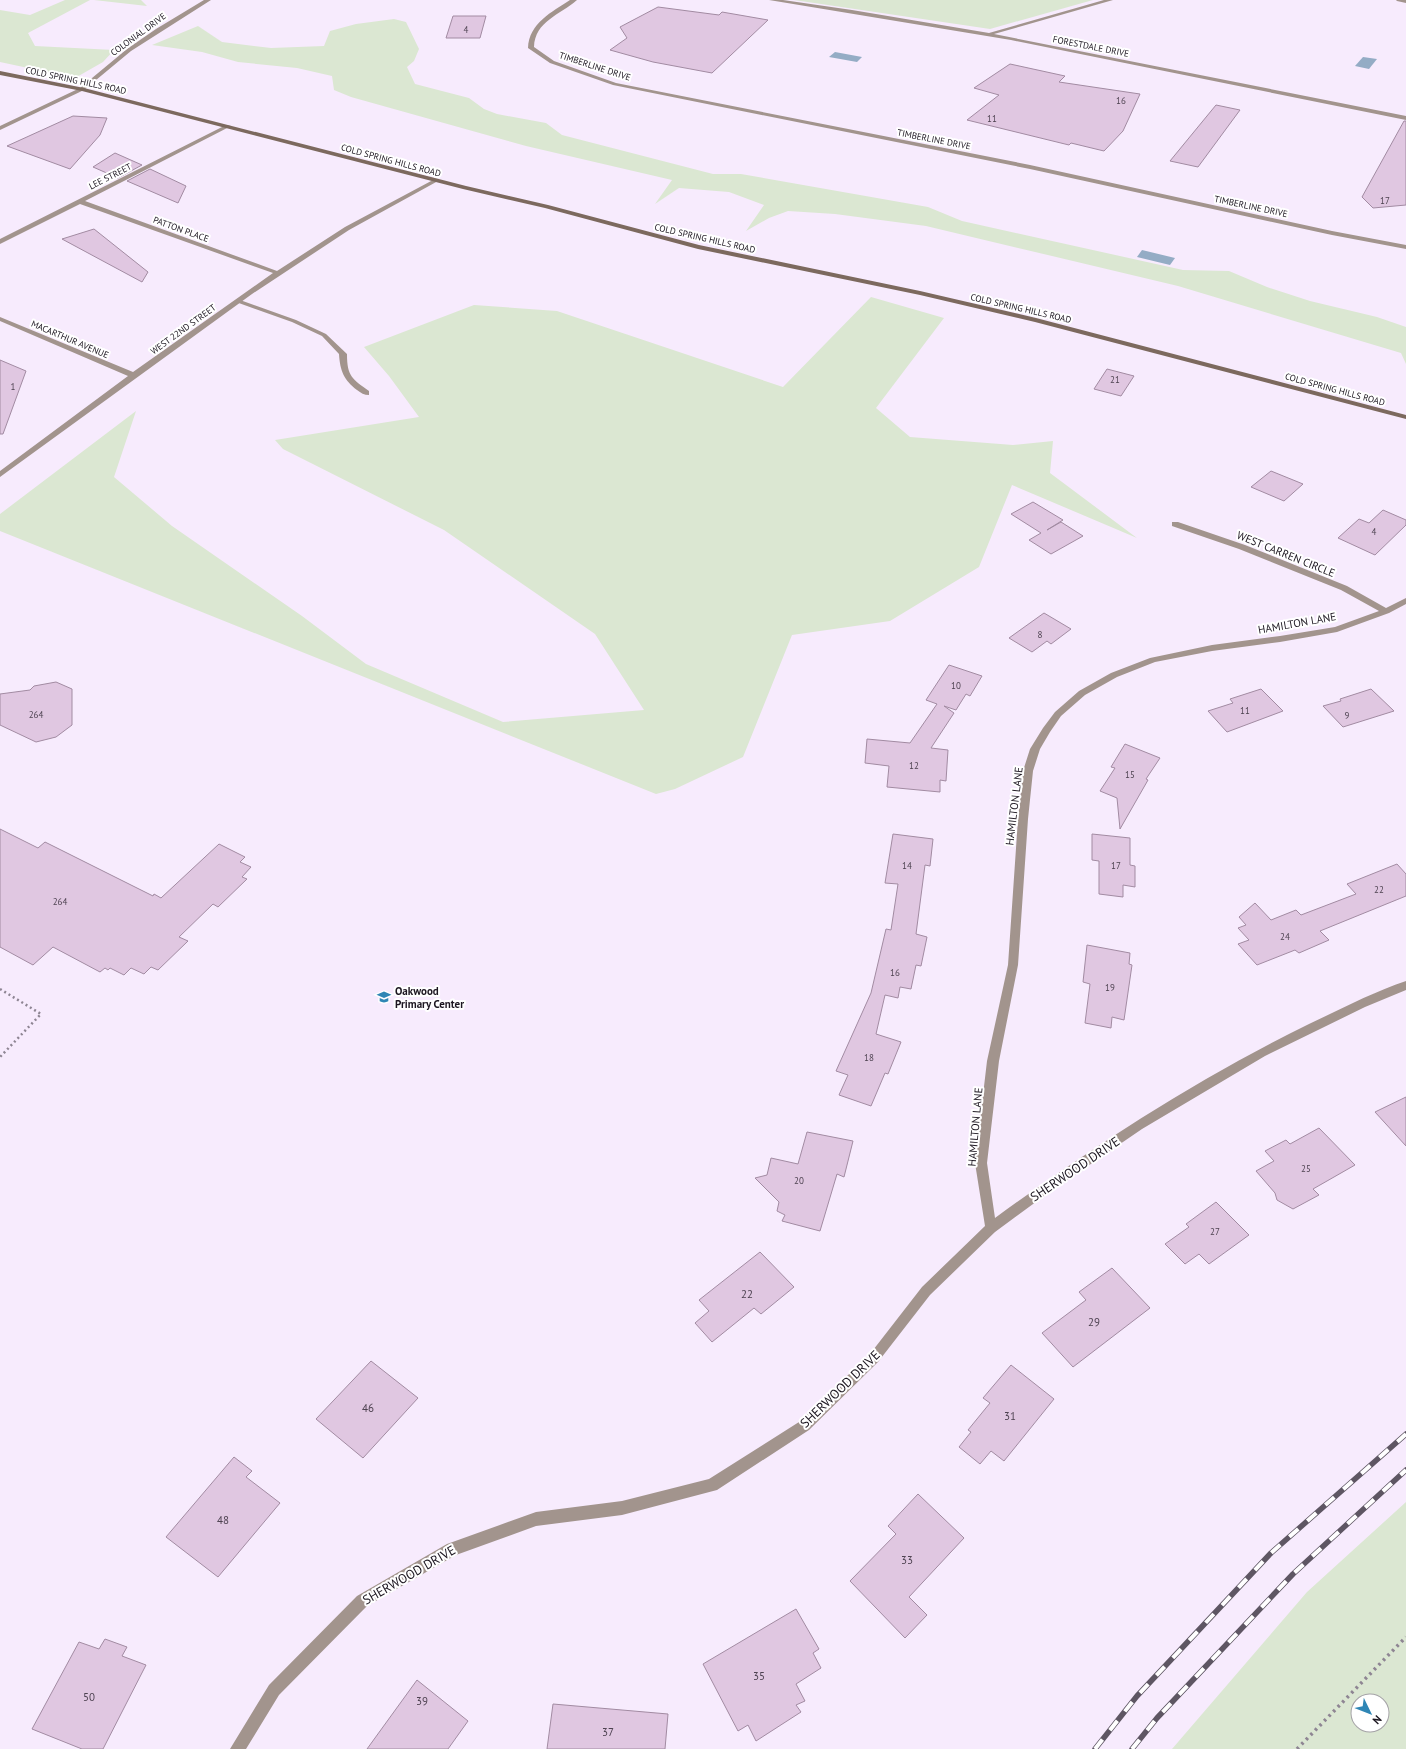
<svg xmlns="http://www.w3.org/2000/svg" width="1406" height="1749" viewBox="0 0 1406 1749" font-family="'PT Sans',sans-serif">
  <rect width="100%" height="100%" fill="#f7ebfd"/>
  <g fill="#dbe7d2" fill-rule="evenodd">
    <path d="M65,0H90L28,33L35,46L114,50L103,62L75,78L0,62V10L30,15Z"/>
    <path d="M94,0H141L147,6Z"/>
    <path d="M794,0H1093L990,29Z"/>
    <path d="M394,19L406,22L419,49L414,61L407,67L415,84L469,98L484,109L497,114L546,123L562,135L713,174H741L928,207L962,221L1183,270L1229,271L1267,287L1310,301L1377,317L1406,327V364L1401,353L1178,286L926,226L835,214L788,211L769,218L746,231L764,205L729,192L679,188L655,204L672,180L526,146L351,97L334,90L332,76L297,68L238,62L202,52L152,45L198,26L222,42L271,48L324,46L330,31L356,24Z"/>
    <path d="M871,297L944,318L876,408L910,437L1013,445L1053,441L1050,473L1137,538L1012,485L979,567L890,621L792,635L743,757L675,789L656,794L0,531V514L136,411L114,477L172,526L302,616L366,664L503,722L644,710L595,634L444,530L283,449L275,440L419,417L389,376L364,347L474,305L557,311L783,387Z"/>
    <path d="M1406,1502V1749H1172L1307,1592ZM1358,1701H1382V1725H1358Z"/>
  </g>
  <g fill="#94acc5">
    <path d="M835,52L862,57L857,62L829,57Z"/>
    <path d="M1363,57L1377,59L1369,69L1355,66Z"/>
    <path d="M1142,250L1175,258L1170,265L1137,257Z"/>
  </g>
  <g fill="#e0c7e1" stroke="#a28ba2">
    <path d="M658,7L719,15L722,12L768,20L712,73L653,62L610,50L627,38L620,27Z"/>
    <path d="M453,16H486L480,38H446Z"/>
    <path d="M1010,64L1065,76L1059,82L1140,94L1123,131L1104,151L1071,143L1069,145L967,120L999,95L974,88Z"/>
    <path d="M1216,105L1240,110L1198,167L1170,161Z"/>
    <path d="M73,116L107,118L100,135L70,169L7,146Z"/>
    <path d="M1404,121H1406V205L1373,208L1362,197Z"/>
    <path d="M115,153L142,165L118,178L93,167Z"/>
    <path d="M150,169L186,186L178,203L127,181Z"/>
    <path d="M94,229L148,272L142,282L62,239Z"/>
    <path d="M0,360L26,371L3,434H0Z"/>
    <path d="M1107,369L1134,376L1121,396L1094,389Z"/>
    <path d="M1271,471L1303,484L1284,501L1251,487Z"/>
    <path d="M1033,502L1063,520L1047,530L1061,522L1083,536L1051,554L1029,540L1041,533L1011,514Z"/>
    <path d="M1383,510L1406,520V525L1375,555L1338,538L1359,519L1369,523Z"/>
    <path d="M1044,613L1071,629L1051,644L1047,641L1032,652L1009,638Z"/>
    <path d="M949,665L982,676L970,696L966,694L956,710L944,706L954,713L931,748L948,750L946,781L940,780V792L887,787L889,766L865,763L867,739L910,743L937,704L926,700Z"/>
    <path d="M56,682L72,689V725L56,737L36,742L0,725V694L30,690L34,686Z"/>
    <path d="M1261,689L1283,711L1227,732L1208,711L1233,703L1230,699Z"/>
    <path d="M1371,689L1394,711L1343,727L1323,706L1341,701L1340,699Z"/>
    <path d="M1125,744L1160,758L1146,779L1148,780L1120,829L1117,798L1100,791L1115,768L1111,767Z"/>
    <path d="M0,829L38,848L45,842L153,896L154,894L161,898L219,844L245,857L240,862L251,867L242,877L247,879L218,907L213,904L179,937L188,941L158,970L151,967L144,974L131,968L124,975L110,968L108,970L105,968L100,972L53,947L33,965L0,947Z"/>
    <path d="M893,834L933,839L930,866L925,865L916,934L927,937L921,966L916,965L911,989L900,987L898,998L885,995L876,1034L901,1042L888,1074L885,1073L871,1106L839,1095L848,1075L836,1071L871,993L886,929L891,930L898,884L885,883Z"/>
    <path d="M1092,834L1130,838V865L1135,866V887L1123,885V897L1099,894V861L1092,860Z"/>
    <path d="M1397,864L1406,874V896L1320,931L1329,940L1299,953L1295,950L1257,965L1238,944L1249,940L1238,928L1246,925L1239,917L1255,903L1271,920L1296,910L1301,915L1356,894L1347,884Z"/>
    <path d="M1087,945L1130,953L1129,964L1132,965L1124,1020L1112,1017L1111,1028L1085,1023L1090,984L1083,982Z"/>
    <path d="M1406,1097V1146L1375,1112Z"/>
    <path d="M1319,1128L1355,1165L1313,1189L1319,1195L1293,1209L1277,1200L1275,1193L1256,1171L1274,1161L1265,1151L1286,1140L1290,1144Z"/>
    <path d="M807,1132L853,1141L844,1177L837,1174L820,1231L782,1221L785,1215L777,1211L779,1202L755,1178L767,1175L771,1158L798,1164Z"/>
    <path d="M1216,1202L1249,1235L1209,1264L1199,1254L1185,1264L1165,1244L1189,1227L1186,1224Z"/>
    <path d="M760,1252L794,1287L761,1314L754,1308L712,1342L695,1323L709,1311L699,1300Z"/>
    <path d="M1112,1268L1150,1308L1073,1367L1042,1333L1086,1300L1079,1292Z"/>
    <path d="M371,1361L418,1398L363,1458L316,1419Z"/>
    <path d="M1011,1365L1054,1399L1004,1461L991,1451L980,1464L959,1447L971,1432L968,1430L990,1403L983,1398Z"/>
    <path d="M234,1457L252,1471L246,1477L280,1503L218,1577L166,1537Z"/>
    <path d="M918,1494L964,1538L909,1597L927,1615L905,1638L850,1581L896,1534L888,1526Z"/>
    <path d="M796,1609L819,1649L813,1653L821,1668L796,1684L805,1701L796,1705L801,1712L756,1741L748,1725L738,1731L703,1664Z"/>
    <path d="M105,1639L127,1647L122,1656L146,1665L103,1749H82L32,1729L79,1642L99,1649Z"/>
    <path d="M417,1680L468,1721L448,1749H367Z"/>
    <path d="M553,1704L668,1714L665,1749H547Z"/>
  </g>
  <g fill="none" stroke-linecap="round" stroke-linejoin="round">
    <path stroke="#8e8593" stroke-width="2.5" stroke-dasharray="2 3" stroke-linecap="butt" d="M0,989L41,1014L0,1057"/>
    <path stroke="#8e8593" stroke-width="3.5" stroke-dasharray="2.5 4" stroke-linecap="butt" d="M1297,1749L1406,1637"/>
    <path fill="#a2948d" fill-rule="evenodd" d="M236,300H240L296,320L326,334L347,354C347,376 352,379 369,391V395C364,395 361,393 357,390C344,380 340,371 339,354L322,336L292,322L236,302Z"/>
    <g fill="#a2948d" fill-rule="evenodd">
      <path d="M204,0H211L131,51L84,90L0,130V126L80,88L127,49L156,29Z"/>
      <path d="M570,0H577C560,15 535,21 534,47L554,61L616,83L1030,165L1332,231L1406,245V249L1332,235L1030,169L613,85L550,63L528,48C529,23 552,12 570,0Z"/>
      <path d="M769,0H783L852,10L989,33L1104,0H1113L994,34L1406,116V120L1011,40Z"/>
      <path d="M1396,0H1406V3L1397,1Z"/>
      <path d="M226,125L231,126L85,201L277,271L345,227L433,180L438,181L349,230L252,294L0,477V471L128,376L0,321V317L133,372L273,273L80,204L0,244V239Z"/>
      <path d="M1172,522H1178L1245,545L1347,586L1386,608L1406,598V604L1389,613L1337,632L1280,642L1212,651L1155,662L1117,677L1085,695L1061,716L1050,732L1040,749L1033,771L1028,819L1018,965L999,1061L987,1163L995,1218C1095,1145 1199,1078 1309,1024C1341,1009 1373,992 1406,981V990L1365,1007L1265,1056L1142,1129L1044,1196L995,1232L930,1295L878,1362L809,1430L717,1490L622,1515L536,1526L456,1555L367,1606L279,1695L246,1749H230L269,1685L357,1596L447,1544L536,1512L622,1501L709,1479L799,1422L870,1354L922,1287L985,1226L975,1163L987,1061L1008,965L1018,819L1023,771L1030,749L1043,728L1055,712L1079,691L1111,673L1150,658L1212,645L1280,636L1335,627L1379,611L1341,590L1239,549L1172,526Z"/>
    </g>
    <path fill="#7c695e" fill-rule="evenodd" d="M0,71L84,88L466,186L548,205L699,245L920,291L1036,318L1406,415V419L1035,322L920,295L698,249L545,208L463,189L82,91L0,75Z"/>
    <g stroke="#5e5663" stroke-width="5.5">
      <g id="rail">
        <path d="M1095,1749L1137,1696L1271,1553L1406,1434"/>
        <path d="M1132,1749L1157,1718L1293,1574L1406,1470"/>
      </g>
    </g>
    <use href="#rail" stroke="#fff" stroke-width="4" stroke-dasharray="12" stroke-linecap="butt"/>
  </g>
  <defs>
    <g id="school-bare" transform="scale(1.08)"><path d="M0-5L7-2L0 1L-7-2ZM-4 1L0 2.5L4 1V4Q0 6-4 4Z" fill="#2f86b5" stroke="#fff" stroke-width="2.5" paint-order="stroke"/></g>
  </defs>
  <g fill-rule="evenodd">
    <use href="#school-bare" x="384" y="997"/>
  </g>
  <g text-anchor="middle" dominant-baseline="central" stroke-width="4" stroke-linejoin="round" paint-order="stroke">
    <g font-size="9" fill="#4d4250">
      <text x="466" y="29">4</text>
      <text x="1121" y="100">16</text>
      <text x="992" y="118">11</text>
      <text x="1385" y="200">17</text>
      <text x="1115" y="379">21</text>
      <text x="13" y="386">1</text>
      <text x="1374" y="531">4</text>
      <text x="1040" y="634">8</text>
      <text x="956" y="685">10</text>
      <text x="1245" y="710">11</text>
      <text x="36" y="714">264</text>
      <text x="1347" y="715">9</text>
      <text x="914" y="765">12</text>
      <text x="1130" y="774">15</text>
      <text x="907" y="865">14</text>
      <text x="1116" y="865">17</text>
      <text x="1379" y="889">22</text>
      <text x="60" y="901">264</text>
      <text x="1285" y="936">24</text>
      <text x="895" y="972">16</text>
      <text x="1110" y="987">19</text>
      <text x="869" y="1057">18</text>
      <text x="1306" y="1168">25</text>
      <text x="799" y="1180">20</text>
      <text x="1215" y="1231">27</text>
    </g>
    <g font-size="9" fill="#1c1620" stroke="#fff">
      <text transform="translate(138 34) rotate(-36)">COLONIAL DRIVE</text>
      <text transform="translate(1091 46) rotate(11)">FORESTDALE DRIVE</text>
      <text transform="translate(595 66) rotate(18)">TIMBERLINE DRIVE</text>
      <text transform="translate(76 80) rotate(12)">COLD SPRING HILLS ROAD</text>
      <text transform="translate(934 139) rotate(11)">TIMBERLINE DRIVE</text>
      <text transform="translate(391 160) rotate(15)">COLD SPRING HILLS ROAD</text>
      <text transform="translate(110 176) rotate(-27)">LEE STREET</text>
      <text transform="translate(1251 206) rotate(12)">TIMBERLINE DRIVE</text>
      <text transform="translate(181 229) rotate(20)">PATTON PLACE</text>
      <text transform="translate(705 238) rotate(13)">COLD SPRING HILLS ROAD</text>
      <text transform="translate(1021 308) rotate(13)">COLD SPRING HILLS ROAD</text>
      <text transform="translate(183 329) rotate(-36)">WEST 22ND STREET</text>
      <text transform="translate(70 339) rotate(23)">MACARTHUR AVENUE</text>
      <text transform="translate(1335 389) rotate(15)">COLD SPRING HILLS ROAD</text>
    </g>
    <g font-size="11" fill="#1c1620" stroke="#fff">
      <text transform="translate(1286 554) rotate(22)">WEST CARREN CIRCLE</text>
      <text transform="translate(1297 623) rotate(-10)">HAMILTON LANE</text>
      <text transform="translate(1014 806) rotate(-83)">HAMILTON LANE</text>
      <text transform="translate(975 1127) rotate(-85)">HAMILTON LANE</text>
    </g>
    <g font-size="11" font-weight="bold" fill="#1c1620" stroke="#fff" text-anchor="start">
      <text x="395" y="991">Oakwood<tspan x="395" dy="13">Primary Center</tspan></text>
    </g>
    <g font-size="11" fill="#4d4250">
      <text x="747" y="1294">22</text>
      <text x="1094" y="1322">29</text>
      <text x="368" y="1408">46</text>
      <text x="1010" y="1416">31</text>
      <text x="223" y="1520">48</text>
      <text x="907" y="1560">33</text>
      <text x="759" y="1676">35</text>
      <text x="89" y="1697">50</text>
      <text x="422" y="1701">39</text>
      <text x="608" y="1732">37</text>
    </g>
    <g font-size="13" fill="#1c1620" stroke="#fff">
      <text transform="translate(1075 1169) rotate(-34)">SHERWOOD DRIVE</text>
      <text transform="translate(840 1389) rotate(-44)">SHERWOOD DRIVE</text>
      <text transform="translate(409 1575) rotate(-30)">SHERWOOD DRIVE</text>
    </g>
  </g>
  <g transform="translate(1370 1713) rotate(133)"><circle r="19" fill="#ffffff" stroke="#a4a2a6"/>
  <path d="M0-3L7 15L0 10L-7 15Z" fill="#2f86b5"/>
  <text y="-6" font-size="11" font-weight="bold" text-anchor="middle" fill="#1c1620">N</text>
  </g>
</svg>
